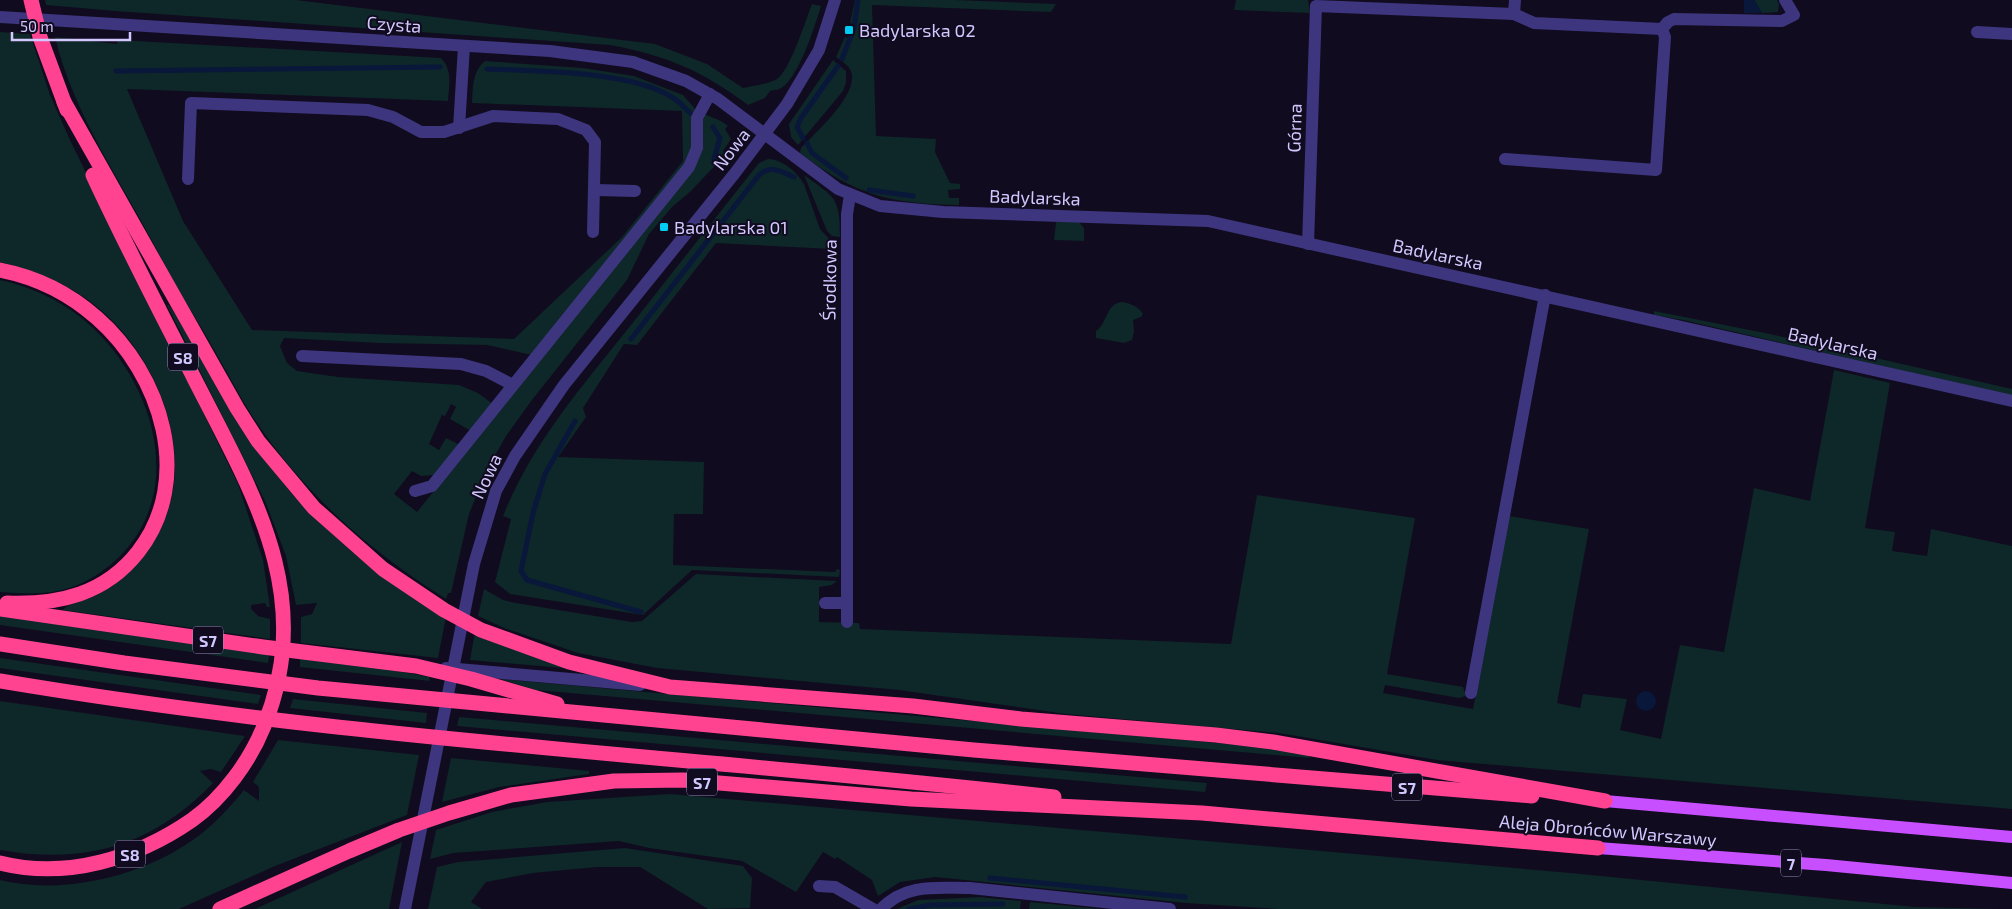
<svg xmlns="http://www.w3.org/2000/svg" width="2012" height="909" viewBox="0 0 2012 909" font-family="'Exo 2',sans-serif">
  <rect width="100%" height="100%" fill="#100b1e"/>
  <g fill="#0e2728">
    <path d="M45,0H296L655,44L707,64L743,88C753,86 768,84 777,79C791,69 805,21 812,4L821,6C815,26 800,73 784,86C779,91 776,89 770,91L765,98L748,105C701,70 667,56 610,45L115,11L46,5Z"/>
    <path d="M855,0H955L1056,4L1051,12L872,5L876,136L936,139L935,152L950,183L960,184V189L948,190L949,198H959V205C890,204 855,195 800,153L801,148C816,132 853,99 852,77C852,67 843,62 836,57L845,37L849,38L853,24L850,23Z"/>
    <path d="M1236,0H1308L1310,13L1234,10Z"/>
    <path d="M1754,0H1777L1779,4L1778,12L1762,13Z"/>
    <path d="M0,32L30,34L50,95L70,140L238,484L263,560L270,607H267L265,603L251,605V609L258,616L270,619V639L63,610C68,603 88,600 97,595C120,584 138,565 152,544C203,468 162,359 96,306C68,283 35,271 0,262Z"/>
    <path d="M55,37L117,44L118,40L441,58C453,71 449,85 448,101L127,89L183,221L252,330L514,339L622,237L683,161L682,111L472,103C473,87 472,72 485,61L583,68L634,76L683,95L696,110L692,150L685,164L532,355L487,345L380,343L284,338L280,346L287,363L297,371L338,377L459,385L478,393L493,404L471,431L450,419L456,407L451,404L445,416L442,415L429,444L439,450L446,438L460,445L435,475L421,476L412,471L394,494L417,512L693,168L704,114L721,121L728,126L725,129L731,139L723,151L726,154L691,191L672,207L649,234L627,280L532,400L506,436L488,468L469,514L451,593H448L446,599C368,550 301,491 251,414C239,395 228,374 217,355C199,322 176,288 159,254C122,182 74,116 55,37Z"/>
    <path d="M833,60L846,71V83L843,91L798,145L791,137L789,124Z"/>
    <path d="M768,159C782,159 797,172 804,184L820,229L832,242L834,251V281H832V249L716,243L637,345L624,344L583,408L586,417L558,457L704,462L703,514H674L673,565L835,572L837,569L840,570L839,577L692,570L643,615L510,594L495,582L511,519L503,516C532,444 579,390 627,330C666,281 704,232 743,183L759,163Z"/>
    <path d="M804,175C835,198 840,196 840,237L832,236L827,231Z"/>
    <path d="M1056,222H1079L1084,228V241L1054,240Z"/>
    <path d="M0,280C35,288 67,303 93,328C150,382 183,479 129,546C111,568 85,586 57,591C38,595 19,593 0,592Z"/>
    <path d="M1121,302C1128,302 1140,307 1143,314L1141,317L1133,320L1134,331L1132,340L1124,343L1096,338V331C1108,323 1105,305 1121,302Z"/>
    <path d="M167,305H169L176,315L246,435L292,494L320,523L358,557L446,617L438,658L301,643V617L312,614L317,603L296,605L286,556L265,501Z"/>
    <path d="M1654,311L1770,334L2012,389V396L1683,320L1654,315Z"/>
    <path d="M1834,370L1890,383L1865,528L1895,532L1892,551L1927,556L1931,529L2012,546V809L1437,760L1279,733L1066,714L899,690L657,668L578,653L504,628L478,616L484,589L503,600L516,603L632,622L642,621L696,574L837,581L832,585L819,587V622L859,623L860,629L1231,644L1257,495L1415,518L1387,674L1463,687L1466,696L1459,698L1385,685L1383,693L1473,709L1509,516L1589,529L1557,703L1580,708L1583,694L1627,699L1620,730L1661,739L1680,645L1724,652L1754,488L1810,501Z"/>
    <path d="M0,616L269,655L268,663L0,625Z"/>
    <path d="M475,632L564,667L563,668L470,660Z"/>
    <path d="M0,658L261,695L258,704L0,668Z"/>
    <path d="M300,658L370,666L429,677L430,681L300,667Z"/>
    <path d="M500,679L1276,748L1308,755L1310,758L536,690Z"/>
    <path d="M293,699L427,713L426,723L290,708Z"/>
    <path d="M0,701L245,736L221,772L211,769L200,771L213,783C153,846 84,865 0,850Z"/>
    <path d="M459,717L1207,783L1205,792L457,726Z"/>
    <path d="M278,740L419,755L407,815L275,866L179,909H0V880C66,896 148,875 201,834C217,821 231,806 244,790L259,801V787L253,782Z"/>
    <path d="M451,758L589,771V774L499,787L442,802Z"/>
    <path d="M670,794L1571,873L1915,907L1998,909H1278L1186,903L935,877L900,882L878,896L872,880L837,857L835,859L823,852L796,892L742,861L649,848L619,841L453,853L430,859L436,830L492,812L547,802Z"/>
    <path d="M402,842L389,909H255Z"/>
    <path d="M625,848L743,866L752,878L750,908L708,909L640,867H597L533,873L486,882L471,902L482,909H428L437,867L458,862Z"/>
    <path d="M980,897L1021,901L1020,909H897L918,900Z"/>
    <path d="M1030,902L1101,909H1029Z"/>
  </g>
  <g fill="#08173a">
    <path d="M1744,0H1754L1762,13H1744Z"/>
    <circle cx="1646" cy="701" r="10"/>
  </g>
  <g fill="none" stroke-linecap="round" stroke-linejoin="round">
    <g stroke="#08173a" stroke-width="5">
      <path d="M842,59L854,28L858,0"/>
      <path d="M487,69C536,71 629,71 670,96C678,100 684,107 690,113"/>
      <path d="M116,71L440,67"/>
      <path d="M713,127L720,138L714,159"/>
      <path d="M803,138L797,127L801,118L838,66"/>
      <path d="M807,143L812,153L846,178"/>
      <path d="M869,190L913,196"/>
      <path d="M631,339L759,175C771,164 781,172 794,177"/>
      <path d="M575,421L545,474L533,513L521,571L527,580L641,612"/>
      <path d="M990,878L1185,897"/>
      <path d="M909,909L931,905L1003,904"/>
    </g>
    <g stroke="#3d357e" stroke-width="12">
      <path d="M1515,0L1514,14L1534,23L1662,29L1668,22L1674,19L1782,21L1794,15L1785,0"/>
      <path d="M0,17L550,51L633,62L686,81L718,99L838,189L880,206L943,212L1208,221L2012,401"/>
      <path d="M1977,32L2012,34"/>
      <path d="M459,128L464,46"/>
      <path d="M1505,159L1656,170L1665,37L1662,29"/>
      <path d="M188,179L191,103L368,110L393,117L421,132H444L493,116L558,119L586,130L595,142L593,232"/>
      <path d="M596,190L635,191"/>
      <path d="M1308,244L1316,6L1514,14"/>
      <path d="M302,356L461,364L486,371L513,385"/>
      <path d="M415,491L432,486L689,167L697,148V118L710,94"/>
      <path d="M825,603H847"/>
      <path d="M847,622V214L850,195"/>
      <path d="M446,668L640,685"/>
      <path d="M1471,693L1545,295"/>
      <path d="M819,886L835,887L873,909"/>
      <path d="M405,909L474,564L496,491L515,456L564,385L735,173L787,104L819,50L835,0"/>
      <path d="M881,909C906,883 937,888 970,888L1170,909"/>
    </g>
    <g stroke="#c84fff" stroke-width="12">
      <path d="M1605,801L2012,837"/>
      <path d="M1598,848L1826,865L2012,883"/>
    </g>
    <g stroke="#ff4391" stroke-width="15">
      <path d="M31,0L40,37L67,110"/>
      <path d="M64,102L237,408L258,441L314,508L383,569L444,610L481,630L569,662L670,687L913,706L1021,719L1216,735L1273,742L1605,801"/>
      <path d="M0,270C36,277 69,293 97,318C161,374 195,479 138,552C105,594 59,605 7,603"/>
      <path d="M0,609L263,647L416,666L471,679L557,704"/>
      <path d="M0,644L124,663L318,688L974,750L1532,796"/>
      <path d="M0,681C349,740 703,757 1054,797"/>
      <path d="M0,863C67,880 137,858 192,820C223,798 250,761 264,726C317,595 252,492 194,378C160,311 125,244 93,175"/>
      <path d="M220,909L349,851L399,830L449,813L511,795L614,781L683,780L911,799L1202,813L1598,848"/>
    </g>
  </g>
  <g fill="#00ccf3" stroke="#100b1e" stroke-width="2">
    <rect x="844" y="25" width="10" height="10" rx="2.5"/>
    <rect x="659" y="222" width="10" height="10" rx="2.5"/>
  </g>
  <g text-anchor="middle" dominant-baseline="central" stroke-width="4" stroke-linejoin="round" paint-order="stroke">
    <g fill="#100b1e" stroke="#988fbc" stroke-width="1">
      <rect x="168" y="343.5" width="30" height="27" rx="4"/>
      <rect x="193" y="626.5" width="30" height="27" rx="4"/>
      <rect x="687" y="768.5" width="30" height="27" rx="4"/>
      <rect x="1392" y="773.5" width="30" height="27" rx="4"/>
      <rect x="115" y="840.5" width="30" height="27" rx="4"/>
      <rect x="1781" y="849.5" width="20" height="27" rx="4"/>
    </g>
    <g font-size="16" font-weight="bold" fill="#d2c8ff">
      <text x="183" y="357">S8</text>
      <text x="208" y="640">S7</text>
      <text x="702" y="782">S7</text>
      <text x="1407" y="787">S7</text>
      <text x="130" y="854">S8</text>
      <text x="1791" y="863">7</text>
    </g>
    <g font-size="18" fill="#d2c8ff" stroke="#100b1e">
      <text transform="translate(394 24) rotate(4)">Czysta</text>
      <text transform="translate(1294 128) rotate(-88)">Górna</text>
      <text transform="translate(731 149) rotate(-52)">Nowa</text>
      <text transform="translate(1035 197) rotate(2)">Badylarska</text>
      <text transform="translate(1438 254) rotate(12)">Badylarska</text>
      <text transform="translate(829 280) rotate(-89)">Środkowa</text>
      <text transform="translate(1833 343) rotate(13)">Badylarska</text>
      <text transform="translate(486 476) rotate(-65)">Nowa</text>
      <text transform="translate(1608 830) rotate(5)">Aleja Obrońców Warszawy</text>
    </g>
    <g font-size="18" fill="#d2c8ff" stroke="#100b1e" text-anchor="start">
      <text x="859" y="30">Badylarska 02</text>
      <text x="674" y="227">Badylarska 01</text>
    </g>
  </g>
  <path d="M12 32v8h118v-8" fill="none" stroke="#d2c8ff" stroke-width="2.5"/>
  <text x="20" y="32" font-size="15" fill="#d2c8ff" stroke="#100b1e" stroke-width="4" paint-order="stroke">50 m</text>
</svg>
